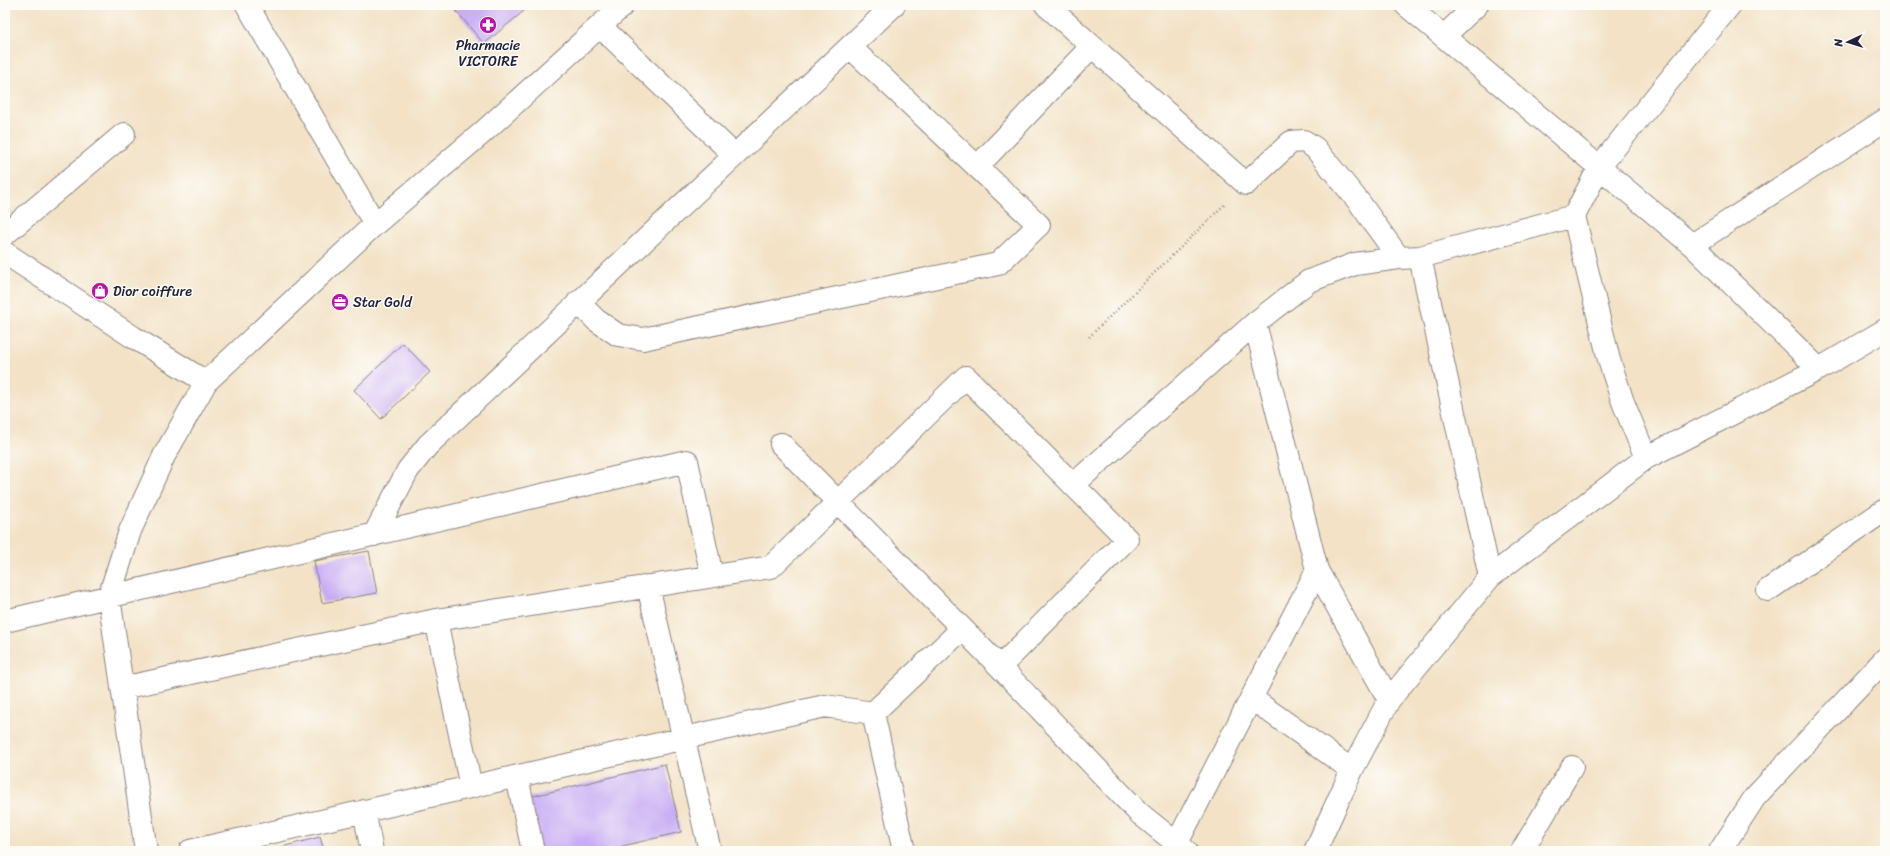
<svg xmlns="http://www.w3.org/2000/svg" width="1890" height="856" viewBox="0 0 1890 856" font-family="Sriracha,sans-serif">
<rect width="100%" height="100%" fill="#fdfcf7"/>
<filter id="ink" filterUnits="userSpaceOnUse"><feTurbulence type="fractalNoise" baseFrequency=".025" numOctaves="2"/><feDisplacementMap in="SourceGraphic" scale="8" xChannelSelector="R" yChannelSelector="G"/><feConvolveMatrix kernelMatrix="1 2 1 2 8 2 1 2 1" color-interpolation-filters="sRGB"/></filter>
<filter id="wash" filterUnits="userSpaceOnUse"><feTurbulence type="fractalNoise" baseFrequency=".012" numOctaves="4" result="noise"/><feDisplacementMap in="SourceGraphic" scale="16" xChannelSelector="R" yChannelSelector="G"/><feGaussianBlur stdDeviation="0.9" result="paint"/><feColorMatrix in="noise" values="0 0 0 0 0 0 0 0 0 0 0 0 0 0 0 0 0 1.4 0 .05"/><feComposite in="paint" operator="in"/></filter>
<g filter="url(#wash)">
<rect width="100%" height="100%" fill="#f3e2c6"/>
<g id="blocks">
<path fill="#c7abf4" d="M 451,5 L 531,5 L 484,44 Z
M 403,343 L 430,372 L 381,419 L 354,390 Z
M 369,551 L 377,593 L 322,603 L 314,561 Z
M 665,764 L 681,832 L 602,851 L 538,851 L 525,798 Z
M 320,837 L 324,851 L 270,851 L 270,850 Z"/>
</g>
</g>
<g filter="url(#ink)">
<use href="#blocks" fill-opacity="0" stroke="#8a8280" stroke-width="1"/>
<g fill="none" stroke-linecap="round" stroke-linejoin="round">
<defs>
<path id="minor" d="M 247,5 L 375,224
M 1046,5 L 1246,184 L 1291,142 L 1304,141 L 1315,148 L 1359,202 L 1399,258
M 1406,5 L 1692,245 L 1819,369
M 600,26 L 734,155
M 1444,36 L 1477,5
M 977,167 L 1092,46
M 5,234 L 124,134
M 1692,245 L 1885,120
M 5,253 L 133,337 L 206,382
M 1420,257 L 1490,577
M 578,302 L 596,320 L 618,335 L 643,339 L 998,264 L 1039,225 L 850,47
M 781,444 L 1000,667 L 1139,813 L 1186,851
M 1646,458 L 1623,402 L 1609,360 L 1574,216 L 1600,166 L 1730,5
M 1073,485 L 1255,323 L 1309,281 L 1355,264 L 1399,258 L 1420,257 L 1574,216
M 374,535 L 408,470 L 428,445 L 894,5
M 1317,570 L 1389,700
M 648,586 L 710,851
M 1768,590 L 1885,510
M 436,620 L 471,787
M 5,621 L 687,461 L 712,576
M 122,688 L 436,620 L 771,567 L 966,377 L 1127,539 L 1000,667
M 1251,698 L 1352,770
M 873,713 L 904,851
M 873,713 L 962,629
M 517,777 L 533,851
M 364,811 L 372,851
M 1177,843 L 1317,570 L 1255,323
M 146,851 L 109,597 L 130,531 L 164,456 L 206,382 L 375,224 L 481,134 L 623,5
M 190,851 L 825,706 L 873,713
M 1315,851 L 1352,770 L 1389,700 L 1490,577 L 1646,458 L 1819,369 L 1885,330
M 1522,851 L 1572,767
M 1720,851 L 1755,797 L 1885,659"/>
</defs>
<use href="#minor" stroke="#8a8280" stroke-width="24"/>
<path stroke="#8a8280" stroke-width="2.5" stroke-dasharray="1 3" stroke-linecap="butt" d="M 1089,337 L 1226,203"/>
<use href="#minor" stroke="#fff" stroke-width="22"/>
</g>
</g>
<defs>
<symbol id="pharmacy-disc" viewBox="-11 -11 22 22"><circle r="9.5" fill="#b5179e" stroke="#fdfcf7"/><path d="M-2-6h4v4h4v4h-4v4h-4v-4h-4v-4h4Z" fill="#fff"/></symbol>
<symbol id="shop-disc" viewBox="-11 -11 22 22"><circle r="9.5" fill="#b5179e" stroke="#fdfcf7"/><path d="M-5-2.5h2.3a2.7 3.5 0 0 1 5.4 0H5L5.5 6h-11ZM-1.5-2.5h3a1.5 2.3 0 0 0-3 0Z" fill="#fff"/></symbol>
<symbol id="office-disc" viewBox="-11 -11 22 22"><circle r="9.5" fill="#b5179e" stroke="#fdfcf7"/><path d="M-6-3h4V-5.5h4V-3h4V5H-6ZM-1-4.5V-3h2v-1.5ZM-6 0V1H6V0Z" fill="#fff"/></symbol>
</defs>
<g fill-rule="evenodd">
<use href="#pharmacy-disc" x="478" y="15" width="20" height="20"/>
<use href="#shop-disc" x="90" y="281" width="20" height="20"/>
<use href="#office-disc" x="330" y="292" width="20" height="20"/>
</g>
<g text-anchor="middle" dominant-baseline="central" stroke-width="3" stroke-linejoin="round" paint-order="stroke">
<g font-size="14" fill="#22223b" stroke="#fdfcf7" text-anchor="start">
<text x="488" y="45" text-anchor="middle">Pharmacie<tspan x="488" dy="16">VICTOIRE</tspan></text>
<text x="113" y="291">Dior coiffure</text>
<text x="353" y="302">Star Gold</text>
</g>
</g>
<rect width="1890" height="856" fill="none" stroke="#fdfcf7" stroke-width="20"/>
<g transform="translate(1848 42) rotate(266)" stroke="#fdfcf7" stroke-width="3" paint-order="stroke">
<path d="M0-3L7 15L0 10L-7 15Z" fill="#22223b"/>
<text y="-6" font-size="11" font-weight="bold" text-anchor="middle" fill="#22223b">N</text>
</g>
</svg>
